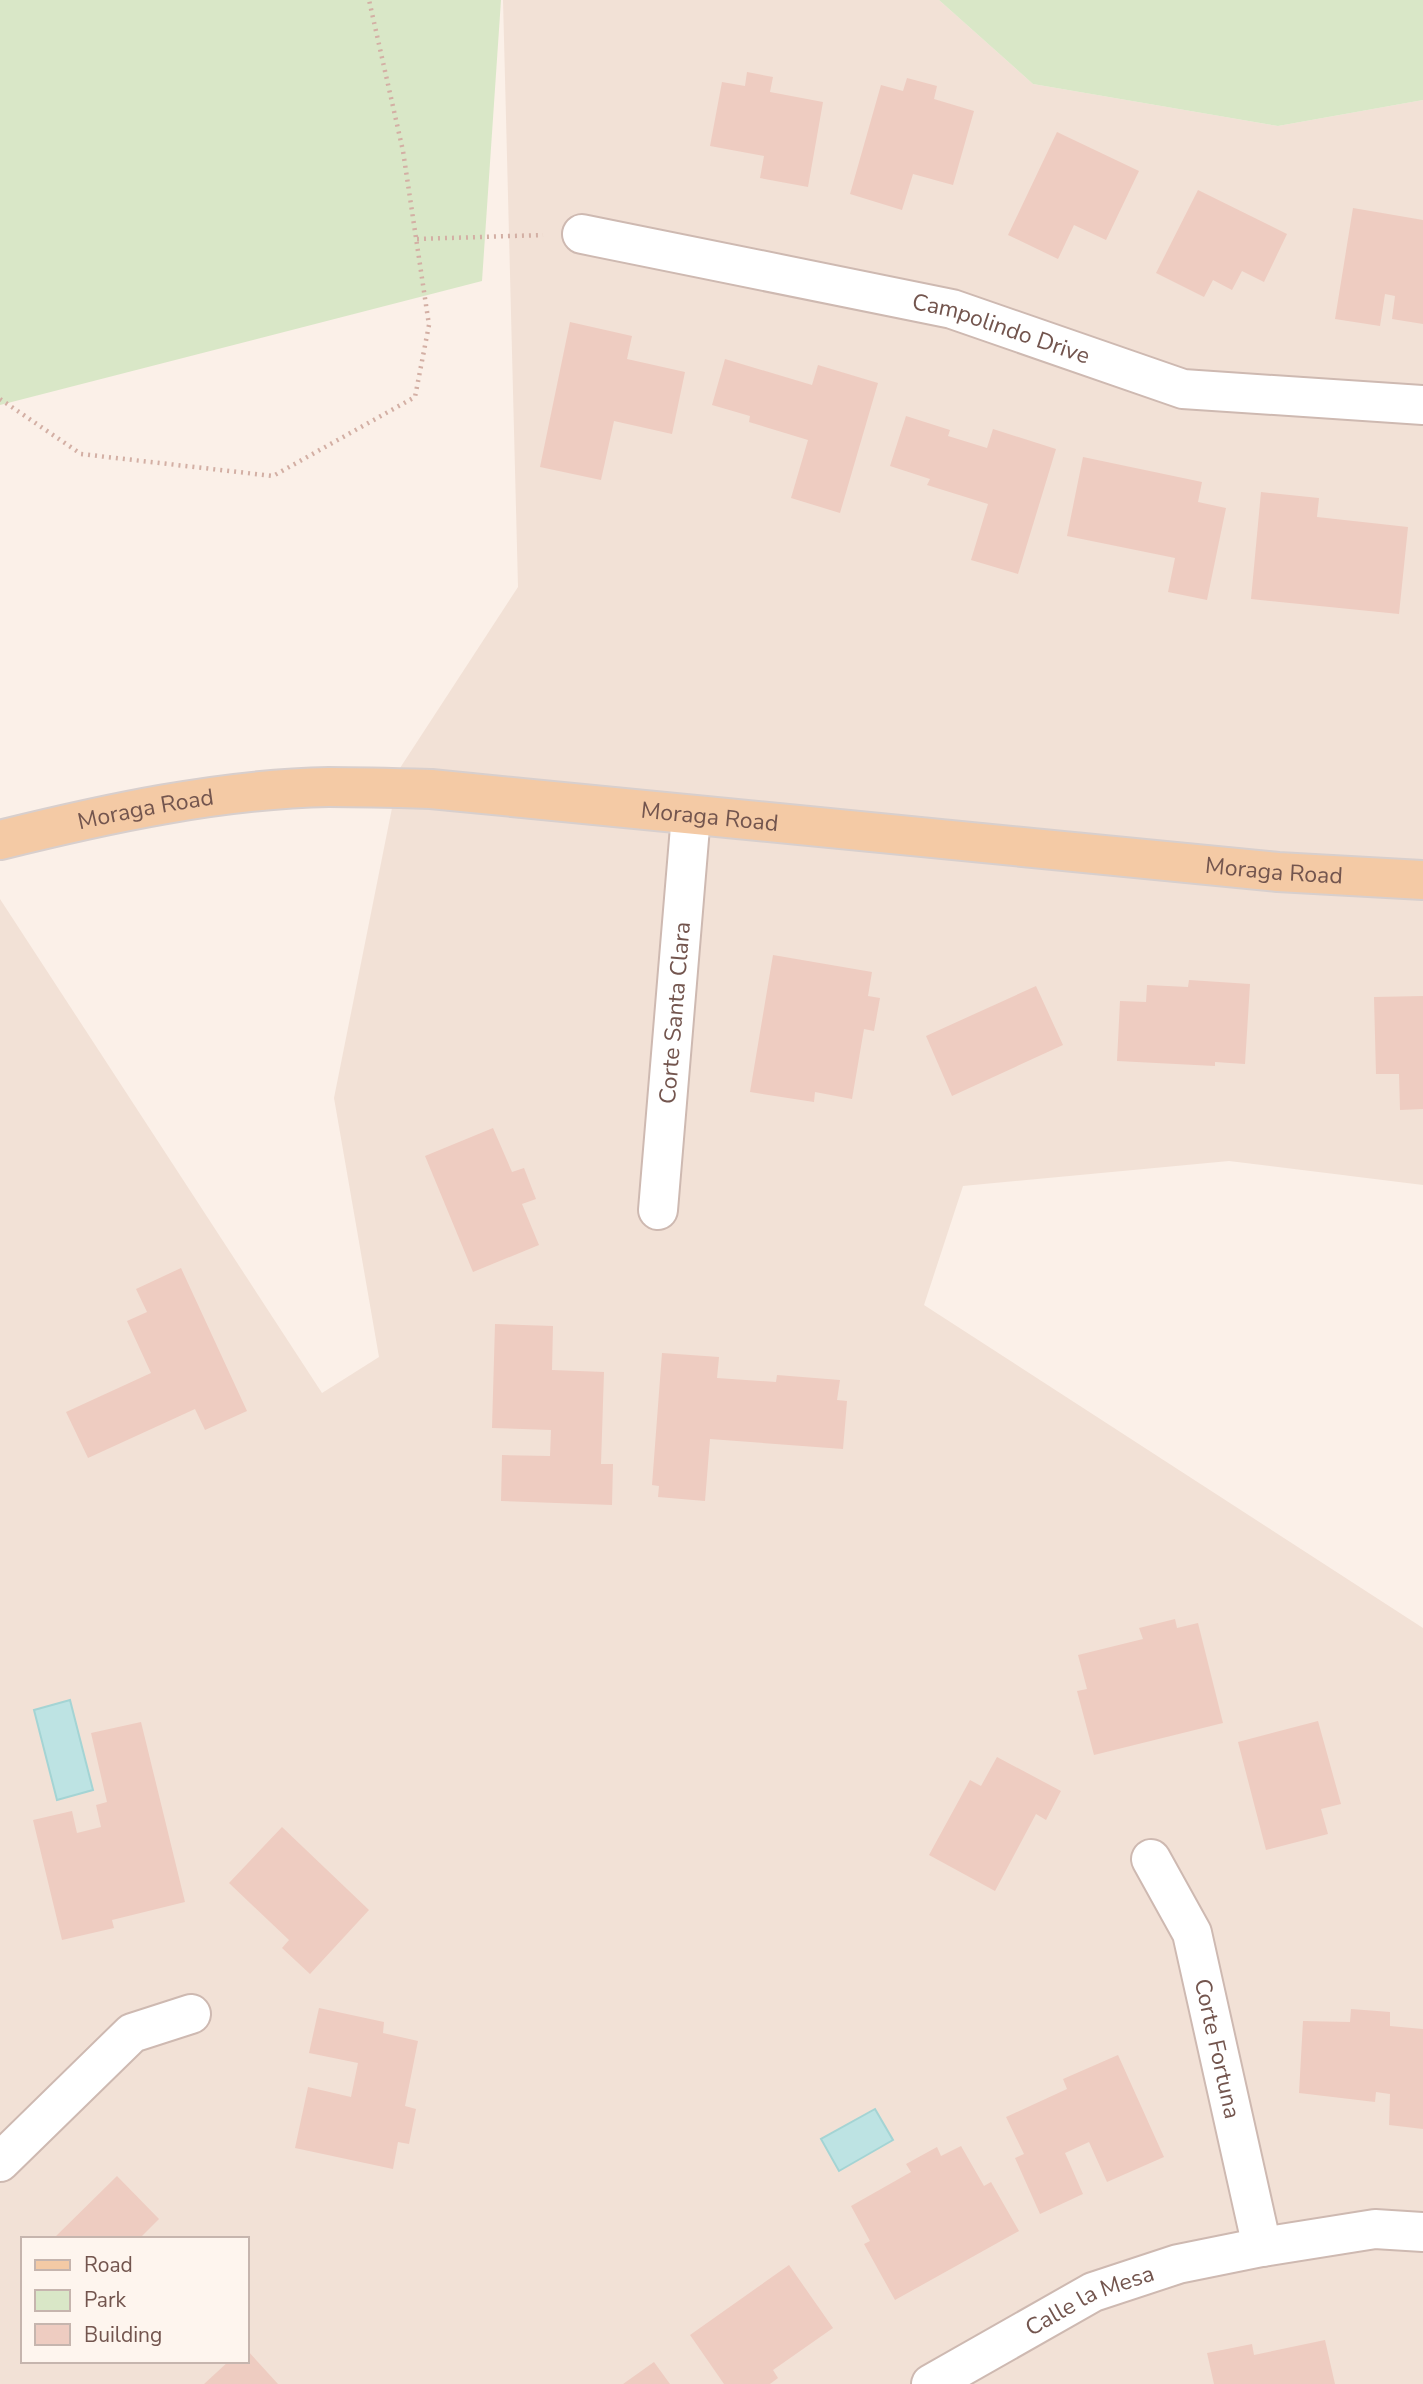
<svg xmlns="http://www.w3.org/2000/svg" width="1423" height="2384" viewBox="0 0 1423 2384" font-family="'Nunito Sans',sans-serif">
<rect width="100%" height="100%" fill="#fbf0e8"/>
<path fill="#f2e1d6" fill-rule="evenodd" d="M 503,0 L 939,0 L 1033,84 L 1278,126 L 1423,100 L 1423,1185 L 1229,1161 L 963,1186 L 924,1305 L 1423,1628 L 1423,2384 L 0,2384 L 0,899 L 322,1393 L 379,1357 L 334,1098 L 400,768 L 518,587 ZM 23,2239 L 247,2239 L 247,2361 L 23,2361 Z"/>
<path fill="#d9e7c7" d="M 0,0 L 501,0 L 482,281 L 0,405 Z
M 939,0 L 1423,0 L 1423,100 L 1278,126 L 1033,84 Z"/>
<path fill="#bde3e3" stroke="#a4d4d4" stroke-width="2" d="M 70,1700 L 93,1790 L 57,1800 L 34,1710 Z
M 875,2109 L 893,2140 L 839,2171 L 821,2139 Z"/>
<path fill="#eeccc1" d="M 747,72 L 773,77 L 770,92 L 823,102 L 808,187 L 760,178 L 764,156 L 710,146 L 722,82 L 745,86 Z
M 907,78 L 937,86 L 934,99 L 974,111 L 953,185 L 913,174 L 902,210 L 850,194 L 881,85 L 903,91 Z
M 1057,132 L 1139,171 L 1106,240 L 1074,225 L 1058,259 L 1008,235 Z
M 1198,190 L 1287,234 L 1264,282 L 1242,271 L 1232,290 L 1213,280 L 1204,297 L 1156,273 Z
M 1353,208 L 1423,220 L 1423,324 L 1392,319 L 1395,296 L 1385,294 L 1380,326 L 1335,319 Z
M 570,322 L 632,336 L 627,359 L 685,372 L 672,434 L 614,421 L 601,480 L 540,467 Z
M 725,359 L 812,385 L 818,365 L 878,383 L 840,513 L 791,498 L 808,440 L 749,422 L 750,416 L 712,405 Z
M 906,416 L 950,430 L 948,436 L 987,448 L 993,429 L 1056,449 L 1018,574 L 971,560 L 988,504 L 927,485 L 930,479 L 890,466 Z
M 1083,457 L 1202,482 L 1198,502 L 1226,508 L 1207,600 L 1168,592 L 1175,558 L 1067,536 Z
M 1261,492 L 1319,498 L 1317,517 L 1408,527 L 1399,614 L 1251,599 Z
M 773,955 L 872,972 L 868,996 L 880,998 L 874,1031 L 864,1029 L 852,1099 L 815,1092 L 814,1102 L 750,1092 Z
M 1189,980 L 1250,984 L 1245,1064 L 1215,1062 L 1215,1066 L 1117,1061 L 1120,1001 L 1146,1002 L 1147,985 L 1188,987 Z
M 1036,986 L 1063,1045 L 952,1096 L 926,1036 Z
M 1423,996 L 1423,1109 L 1400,1110 L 1399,1074 L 1376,1074 L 1374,997 Z
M 493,1128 L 512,1172 L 524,1168 L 536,1199 L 522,1204 L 539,1245 L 473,1272 L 425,1156 Z
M 181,1268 L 247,1411 L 205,1430 L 195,1409 L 88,1458 L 66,1412 L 151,1373 L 127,1321 L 147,1312 L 136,1289 Z
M 495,1324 L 553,1326 L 552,1370 L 604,1372 L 601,1464 L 613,1464 L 612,1505 L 501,1501 L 502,1455 L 550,1456 L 551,1430 L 492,1428 Z
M 662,1353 L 719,1357 L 717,1378 L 776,1382 L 777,1375 L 840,1380 L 837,1400 L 847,1401 L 843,1449 L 710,1439 L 705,1501 L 658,1497 L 659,1486 L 652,1485 Z
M 1175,1619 L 1177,1628 L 1198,1623 L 1223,1723 L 1094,1755 L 1077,1691 L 1087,1689 L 1078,1655 L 1143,1639 L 1139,1628 Z
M 1318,1721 L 1341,1804 L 1321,1809 L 1328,1834 L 1266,1850 L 1238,1742 Z
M 141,1722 L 185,1902 L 112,1920 L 114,1928 L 62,1940 L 33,1820 L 72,1811 L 77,1833 L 101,1827 L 96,1805 L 107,1802 L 91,1733 Z
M 997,1757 L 1061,1791 L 1046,1820 L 1036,1814 L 995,1891 L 929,1855 L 970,1780 L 981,1786 Z
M 282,1827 L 369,1910 L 310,1974 L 282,1948 L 289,1940 L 229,1883 Z
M 319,2008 L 384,2022 L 383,2033 L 418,2041 L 405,2106 L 416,2109 L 409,2144 L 398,2142 L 393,2169 L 295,2148 L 308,2087 L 351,2097 L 358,2063 L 309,2053 Z
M 1351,2009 L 1390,2012 L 1390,2026 L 1423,2029 L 1423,2129 L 1389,2125 L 1390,2094 L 1376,2092 L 1375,2102 L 1299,2093 L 1303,2021 L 1350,2022 Z
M 1118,2055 L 1164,2157 L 1107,2182 L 1089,2142 L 1065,2153 L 1083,2194 L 1040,2214 L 1015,2158 L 1024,2154 L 1006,2117 L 1067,2089 L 1063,2079 Z
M 961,2146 L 984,2186 L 991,2182 L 1019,2231 L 895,2300 L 864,2244 L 870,2241 L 851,2206 L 911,2172 L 906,2164 L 937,2147 L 941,2156 Z
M 117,2176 L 159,2219 L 142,2236 L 145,2239 L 53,2239 Z
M 789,2265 L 833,2328 L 773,2370 L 778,2378 L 770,2384 L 724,2384 L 690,2335 Z
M 1325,2340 L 1335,2384 L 1214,2384 L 1207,2353 L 1252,2344 L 1254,2355 Z
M 247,2350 L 278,2384 L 204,2384 L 229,2361 L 247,2361 Z
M 654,2362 L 670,2384 L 623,2384 Z"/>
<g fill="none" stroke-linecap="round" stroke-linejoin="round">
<defs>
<g id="minor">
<path id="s1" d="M 582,234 L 952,309 L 1183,389 L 1423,405"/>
<path id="s2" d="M 658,1210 L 691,815"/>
<path id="s3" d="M 1151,1859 L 1192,1933 L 1262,2247"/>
<path d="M 0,2162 L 132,2033 L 191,2014"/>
<path id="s4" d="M 931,2384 L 1093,2292 L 1178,2264 L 1262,2247 L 1375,2229 L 1423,2232"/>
</g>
<g id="major">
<path id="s5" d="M 0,840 C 105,814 220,789 329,787 C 363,787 397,788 431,789 L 1278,872 L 1423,880"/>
</g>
</defs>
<use href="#minor" stroke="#ceb9b1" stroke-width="42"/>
<use href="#major" stroke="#d8cfcd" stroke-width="42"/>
<path stroke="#d3afa4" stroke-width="4.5" stroke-dasharray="2 5" stroke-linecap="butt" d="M 417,239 L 543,235
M 0,399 L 81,454 L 273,476 L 415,397 L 429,325 L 403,151 L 369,0"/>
<use href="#minor" stroke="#fff" stroke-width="38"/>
<use href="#major" stroke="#f4caa5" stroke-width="38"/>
</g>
<g text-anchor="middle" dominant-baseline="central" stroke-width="7" stroke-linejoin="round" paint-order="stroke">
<g font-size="23" fill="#73554e" stroke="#fef5ee">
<text stroke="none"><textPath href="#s1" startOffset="430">Campolindo Drive</textPath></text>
<text stroke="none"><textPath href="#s5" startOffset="149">Moraga Road</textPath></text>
<text stroke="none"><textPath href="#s5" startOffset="716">Moraga Road</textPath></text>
<text stroke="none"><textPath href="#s5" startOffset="1283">Moraga Road</textPath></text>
<text stroke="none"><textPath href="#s2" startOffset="198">Corte Santa Clara</textPath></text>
<text stroke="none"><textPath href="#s3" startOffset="203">Corte Fortuna</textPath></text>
<text stroke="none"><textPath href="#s4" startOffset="180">Calle la Mesa</textPath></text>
</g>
</g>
<rect x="21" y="2237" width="228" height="126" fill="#fef5ee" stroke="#c6b5ae" stroke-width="2"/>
<rect x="35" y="2260" width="35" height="10" fill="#f4caa5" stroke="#c6b5ae" stroke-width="2"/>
<text x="84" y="2272" font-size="21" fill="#73554e">Road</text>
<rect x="35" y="2290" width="35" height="21" fill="#d9e7c7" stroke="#c6b5ae" stroke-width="2"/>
<text x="84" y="2307" font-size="21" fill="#73554e">Park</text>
<rect x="35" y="2324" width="35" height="21" fill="#eeccc1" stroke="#c6b5ae" stroke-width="2"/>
<text x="84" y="2342" font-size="21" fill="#73554e">Building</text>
</svg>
